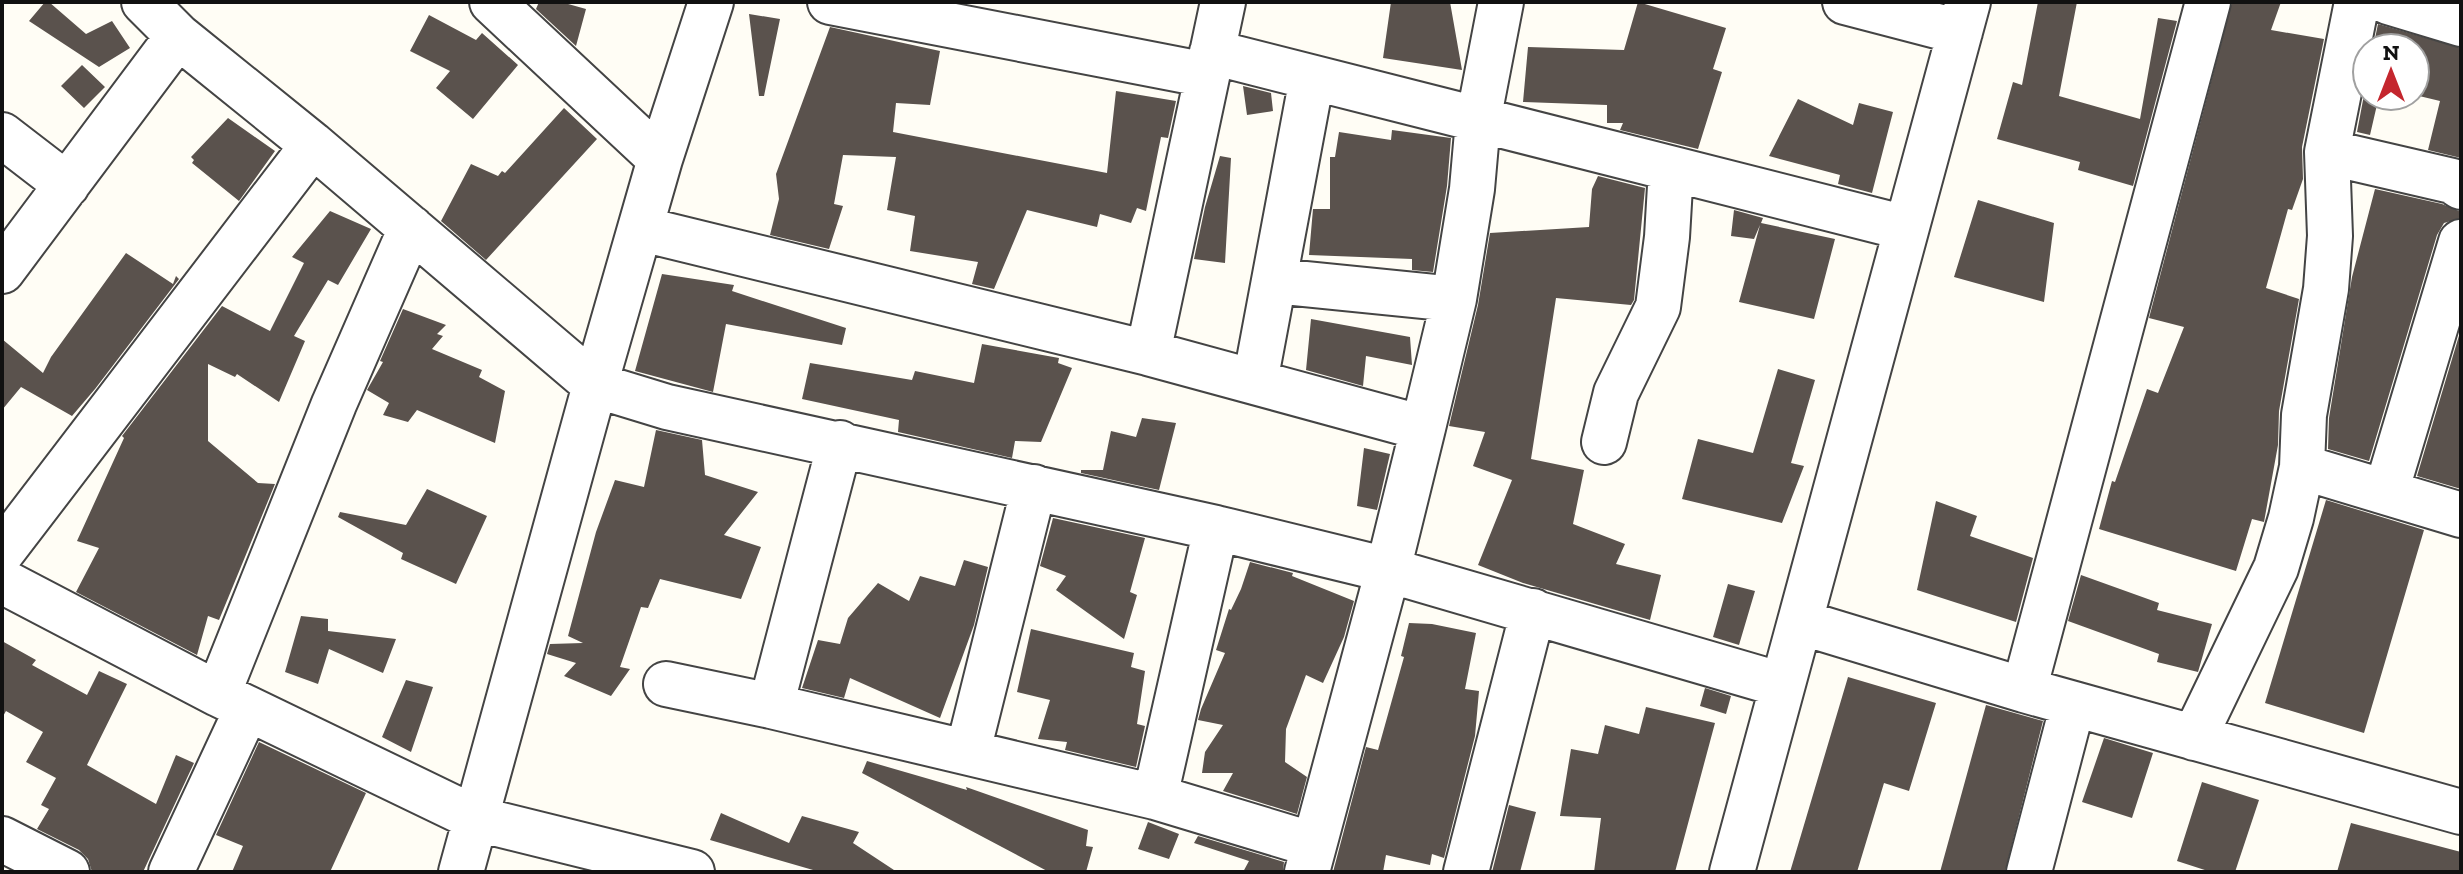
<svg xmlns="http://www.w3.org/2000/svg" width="2463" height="874" viewBox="0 0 2463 874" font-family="'Zilla Slab',serif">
<rect width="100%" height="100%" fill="#fffdf5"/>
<path fill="#5a524d" d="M 45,2 L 49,2 L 86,34 L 112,21 L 130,48 L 99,67 L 29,21 Z
M 539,2 L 561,2 L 586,9 L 576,46 L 536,9 Z
M 1391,2 L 1450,2 L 1462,70 L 1383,58 Z
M 1638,2 L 1726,28 L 1713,69 L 1722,72 L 1698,149 L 1620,130 L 1623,123 L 1607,123 L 1607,105 L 1523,102 L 1528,47 L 1624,50 Z
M 2038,2 L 2077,2 L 2059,96 L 2140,119 L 2158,18 L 2177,21 L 2133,186 L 2078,170 L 2080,162 L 1997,139 L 2013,82 L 2022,85 Z
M 2232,2 L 2281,2 L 2271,30 L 2324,39 L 2302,147 L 2303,179 L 2292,210 L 2288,209 L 2266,288 L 2299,299 L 2279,411 L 2278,445 L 2264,522 L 2252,519 L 2236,571 L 2099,529 L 2112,481 L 2115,482 L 2147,389 L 2158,393 L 2184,327 L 2149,318 Z
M 749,14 L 780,19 L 764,96 L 759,96 Z
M 429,15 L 476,40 L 482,33 L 518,65 L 473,119 L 436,88 L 450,71 L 410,51 Z
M 2378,24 L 2461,48 L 2461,158 L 2428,150 L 2440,101 L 2415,95 L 2415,48 L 2373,48 Z
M 830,27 L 940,51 L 930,105 L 896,103 L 893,132 L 1107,173 L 1116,91 L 1176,101 L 1168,138 L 1161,137 L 1146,211 L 1137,208 L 1131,223 L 1100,214 L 1097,227 L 1027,210 L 994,289 L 972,284 L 978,262 L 910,251 L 915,216 L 887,210 L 896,157 L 843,155 L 834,204 L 843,206 L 829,249 L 770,235 L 779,199 L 776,174 Z
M 82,65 L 105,87 L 84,108 L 61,86 Z
M 2367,79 L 2367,96 L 2379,96 L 2370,135 L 2357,132 Z
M 1243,86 L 1271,93 L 1273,111 L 1247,115 Z
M 1798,99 L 1853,125 L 1859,103 L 1893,112 L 1872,193 L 1838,184 L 1840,175 L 1769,156 Z
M 564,108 L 597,139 L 486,260 L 441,221 L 471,164 L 498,176 L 502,171 L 505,173 Z
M 228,118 L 275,151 L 239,201 L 192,163 L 194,160 L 191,157 Z
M 1392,130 L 1451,138 L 1447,186 L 1433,272 L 1412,270 L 1412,259 L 1309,255 L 1313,209 L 1330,209 L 1330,157 L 1335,157 L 1339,132 L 1391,140 Z
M 1220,156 L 1231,158 L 1225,263 L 1194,259 L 1205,207 Z
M 1598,176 L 1645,188 L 1634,300 L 1631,305 L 1556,298 L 1531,459 L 1584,470 L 1573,524 L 1625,544 L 1616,564 L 1661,575 L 1650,620 L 1523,583 L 1478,565 L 1512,480 L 1473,466 L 1485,432 L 1449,426 L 1478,305 L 1490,233 L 1589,227 L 1592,189 Z
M 2375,189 L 2442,204 L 2461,212 L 2461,218 L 2444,223 L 2437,235 L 2369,461 L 2328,449 L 2329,418 L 2352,277 Z
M 1978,200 L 2054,223 L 2044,302 L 1954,277 Z
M 1734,210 L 1763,218 L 1761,223 L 1835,239 L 1814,319 L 1739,302 L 1760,225 L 1754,239 L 1731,236 Z
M 330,211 L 371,229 L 338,285 L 328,280 L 294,336 L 305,341 L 279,402 L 237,374 L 235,377 L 208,364 L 208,441 L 258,483 L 275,484 L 219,620 L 208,616 L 197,655 L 76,592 L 99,548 L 77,541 L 124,438 L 122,436 L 222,306 L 270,331 L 304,263 L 292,257 Z
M 126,253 L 173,284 L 176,276 L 179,279 L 95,389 L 72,416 L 21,387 L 2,410 L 2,339 L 43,373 L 51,357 Z
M 662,274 L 734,285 L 732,291 L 846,328 L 842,345 L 726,324 L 713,392 L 635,371 Z
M 403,309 L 446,325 L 437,334 L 443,336 L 432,349 L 482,370 L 479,377 L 505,391 L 495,443 L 417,410 L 408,422 L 383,415 L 389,403 L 367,390 L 383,362 L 380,361 Z
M 1311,319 L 1410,337 L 1412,365 L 1366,356 L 1363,386 L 1306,370 Z
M 2461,329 L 2461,489 L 2417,476 Z
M 982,344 L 1059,358 L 1058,363 L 1072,368 L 1041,442 L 1015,441 L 1012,458 L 898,432 L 899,420 L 802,399 L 810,363 L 912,380 L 915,371 L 974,383 Z
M 1778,369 L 1815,380 L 1791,463 L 1804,466 L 1782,523 L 1682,499 L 1698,439 L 1753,453 Z
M 1142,418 L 1176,423 L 1159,490 L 1081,473 L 1081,470 L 1103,470 L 1111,431 L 1136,437 Z
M 656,430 L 702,440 L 705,475 L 758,492 L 724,535 L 761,547 L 741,599 L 660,579 L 648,608 L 641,607 L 620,667 L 630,669 L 611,696 L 564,676 L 576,663 L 547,654 L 550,644 L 583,643 L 568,636 L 596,532 L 615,480 L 644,487 Z
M 1364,448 L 1390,454 L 1377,510 L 1357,506 Z
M 427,489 L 487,516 L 456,584 L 401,559 L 403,553 L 338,517 L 340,512 L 406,525 Z
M 2326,500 L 2424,530 L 2364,733 L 2265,703 Z
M 1936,501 L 1977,516 L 1970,536 L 2033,558 L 2016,622 L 1917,590 Z
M 1053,518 L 1145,538 L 1130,592 L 1137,595 L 1124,639 L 1056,590 L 1066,576 L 1040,566 Z
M 964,560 L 988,567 L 974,625 L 940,718 L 850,678 L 844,698 L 802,688 L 818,640 L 840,644 L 848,618 L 878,583 L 909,601 L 920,576 L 955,586 Z
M 1250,562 L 1293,573 L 1292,576 L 1354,601 L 1344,637 L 1323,683 L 1306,675 L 1286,729 L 1285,762 L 1307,777 L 1297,814 L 1223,791 L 1233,773 L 1202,773 L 1205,752 L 1223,725 L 1198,720 L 1201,709 L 1225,653 L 1216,650 L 1229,609 L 1231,610 L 1241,589 Z
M 2081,575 L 2159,603 L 2157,610 L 2212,624 L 2198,672 L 2157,662 L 2159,654 L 2068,621 Z
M 1728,584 L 1755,591 L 1739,645 L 1713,637 Z
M 301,616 L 328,619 L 328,631 L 396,639 L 383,673 L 329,649 L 318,684 L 285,672 Z
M 1409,623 L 1432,624 L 1476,633 L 1465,689 L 1479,691 L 1475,736 L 1444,858 L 1432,854 L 1430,865 L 1386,855 L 1383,872 L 1333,872 L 1366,747 L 1378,750 L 1404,657 L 1401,656 Z
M 1031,629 L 1134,653 L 1131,667 L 1145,671 L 1137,724 L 1145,726 L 1136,767 L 1065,750 L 1067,742 L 1038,739 L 1050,700 L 1017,692 Z
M 2,641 L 36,660 L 32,665 L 87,695 L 99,671 L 127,684 L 87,765 L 156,804 L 176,755 L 194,763 L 143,872 L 92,872 L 88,859 L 79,850 L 37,829 L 49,809 L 41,805 L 56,778 L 26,762 L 43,732 L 6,711 L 2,718 Z
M 1848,677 L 1936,703 L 1909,791 L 1884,783 L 1857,872 L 1790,872 Z
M 406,680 L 433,687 L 411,752 L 382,737 Z
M 1705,688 L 1731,696 L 1726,714 L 1700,706 Z
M 1986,705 L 2043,721 L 2005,872 L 1940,872 Z
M 1646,707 L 1715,723 L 1675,872 L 1594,872 L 1601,818 L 1560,816 L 1571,749 L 1598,754 L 1605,725 L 1639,734 Z
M 2104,738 L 2153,753 L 2132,818 L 2082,802 Z
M 259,742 L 366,793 L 330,872 L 232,872 L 243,846 L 216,835 Z
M 867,761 L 967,790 L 966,787 L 1088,830 L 1086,846 L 1093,847 L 1086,872 L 1049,872 L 862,773 Z
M 2202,782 L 2259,800 L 2235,872 L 2211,872 L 2177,861 Z
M 1509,805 L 1536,812 L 1520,872 L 1492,872 Z
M 721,813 L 789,843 L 802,816 L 859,832 L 853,843 L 897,872 L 820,872 L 710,840 Z
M 1148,822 L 1179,834 L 1169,859 L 1138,849 Z
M 2351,823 L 2461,852 L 2461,872 L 2337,872 Z
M 1198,836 L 1284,862 L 1283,872 L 1243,872 L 1249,861 L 1194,843 Z"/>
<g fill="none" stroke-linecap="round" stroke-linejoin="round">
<defs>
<path id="minor" d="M 144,2 L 178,36 L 313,145
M 492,2 L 660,159
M 830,2 L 1207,75
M 1845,2 L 1960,32
M 2388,2 L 2461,24
M 1212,52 L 1906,228
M 2,135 L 67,185
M 2327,152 L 2452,181 L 2461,187
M 642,229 L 1148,353 L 1423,428 L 1388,570 L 1307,872
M 2,271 L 178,36
M 1275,281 L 1454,299
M 1148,353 L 1223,2
M 1255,382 L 1312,78
M 1423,428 L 1454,299 L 1472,189 L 1478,121 L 1501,2
M 1604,442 L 1616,393 L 1658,307 L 1667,237 L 1671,169
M 2302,467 L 2461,515
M 2386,492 L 2461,242
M 2,552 L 313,145 L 595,385 L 667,407 L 1216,528
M 2,581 L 218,694 L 477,819 L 692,872
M 1800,622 L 2024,690 L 2461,812
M 666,684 L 771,706 L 1155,797 L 1314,845
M 2024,690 L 2208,2
M 218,694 L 334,404 L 411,228
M 771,706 L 840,443
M 2194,738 L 2276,568 L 2291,518 L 2302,467 L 2304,415 L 2326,289 L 2330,236 L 2327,152 L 2357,2
M 968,751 L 1034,487
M 1155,797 L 1216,528 L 1388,570 L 1782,685
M 2,839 L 67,872
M 171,872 L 247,709
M 461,872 L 595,385 L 660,159 L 711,2
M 1466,872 L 1533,611
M 1732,872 L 1968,2
M 2029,872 L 2073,704"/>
</defs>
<use href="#minor" stroke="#444" stroke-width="48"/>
<use href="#minor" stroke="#fff" stroke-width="44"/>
</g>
<rect width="2463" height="874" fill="none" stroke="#111111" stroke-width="8"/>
<g transform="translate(2391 72)"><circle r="38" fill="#ffffff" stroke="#a0a0a0" stroke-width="2"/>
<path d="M0-6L14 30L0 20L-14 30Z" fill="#c4262e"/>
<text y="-12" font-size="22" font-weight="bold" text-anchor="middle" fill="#111111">N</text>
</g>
</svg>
